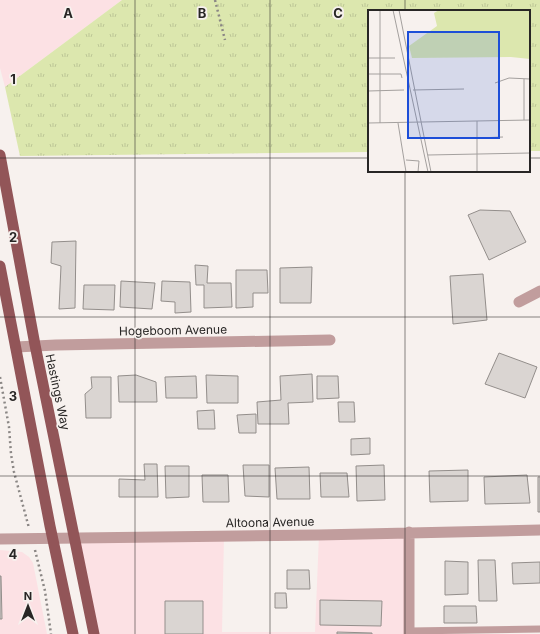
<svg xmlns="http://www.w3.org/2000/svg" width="540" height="634" viewBox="0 0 540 634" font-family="Inter,sans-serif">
<defs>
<pattern id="grass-tufts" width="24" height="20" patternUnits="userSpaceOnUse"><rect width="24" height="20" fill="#dce7ae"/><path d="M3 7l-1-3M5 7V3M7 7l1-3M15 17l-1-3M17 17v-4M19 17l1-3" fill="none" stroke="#bdc696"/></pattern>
</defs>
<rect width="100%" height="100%" fill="#f7f1ee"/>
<path fill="#fce1e4" d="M 0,0 L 122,0 L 5,87 L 0,68 Z
M 409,532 L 409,634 L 94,634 L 75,538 L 224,536 L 222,632 L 315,632 L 319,535 Z
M 0,550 L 22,552 L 29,557 L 33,563 L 47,634 L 0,634 Z"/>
<path fill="url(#grass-tufts)" d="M 122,0 L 540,0 L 540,151 L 529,151 L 529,11 L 369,11 L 369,152 L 20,156 L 5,87 Z"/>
<path fill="#dad5d2" stroke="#938e8b" d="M 480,210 L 510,211 L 526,242 L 489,260 L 468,215 Z
M 76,241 L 75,308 L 59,309 L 61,266 L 51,263 L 52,242 Z
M 195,265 L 208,266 L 207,283 L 231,283 L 232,307 L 204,308 L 204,285 L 196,285 Z
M 312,267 L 311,303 L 280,303 L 280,268 Z
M 236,270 L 267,270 L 268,293 L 253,293 L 253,307 L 236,308 Z
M 483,274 L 487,320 L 453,324 L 450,276 Z
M 121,281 L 155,283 L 152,309 L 120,307 Z
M 162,281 L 190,282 L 191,312 L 175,313 L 175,302 L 161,301 Z
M 84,285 L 115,285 L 114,310 L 83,309 Z
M 499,353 L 537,367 L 525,398 L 485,384 Z
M 312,374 L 313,402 L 288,403 L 289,424 L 258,424 L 257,402 L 281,400 L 280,376 Z
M 136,375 L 156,382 L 157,402 L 119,402 L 118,376 Z
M 206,375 L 238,376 L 238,403 L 207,403 Z
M 196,376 L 197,398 L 166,398 L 165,377 Z
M 317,376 L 338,376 L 339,398 L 317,399 Z
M 91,377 L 111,377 L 111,418 L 86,418 L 85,394 L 92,388 Z
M 338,402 L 354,402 L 355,422 L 339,422 Z
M 214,410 L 215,429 L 198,429 L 197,411 Z
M 256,414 L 256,433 L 239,433 L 237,415 Z
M 370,438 L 370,454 L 351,455 L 351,439 Z
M 144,464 L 157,464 L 158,497 L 119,497 L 119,479 L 145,480 Z
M 243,465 L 269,465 L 269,497 L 245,496 Z
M 384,465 L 385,500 L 357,501 L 356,466 Z
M 165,466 L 189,466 L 189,497 L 166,498 Z
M 309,467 L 310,499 L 277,499 L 275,468 Z
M 468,470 L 468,501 L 430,502 L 429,471 Z
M 320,473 L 347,473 L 349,497 L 321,497 Z
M 202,475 L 228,475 L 229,502 L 203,502 Z
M 527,475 L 530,503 L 485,504 L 484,477 Z
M 538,477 L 540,477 L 540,512 L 538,512 Z
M 478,560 L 495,560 L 497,601 L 479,601 Z
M 445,561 L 468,562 L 468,594 L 445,595 Z
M 540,562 L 540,583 L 513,584 L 512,563 Z
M 287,570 L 309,570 L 310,589 L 287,589 Z
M 0,576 L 1,576 L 2,619 L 0,619 Z
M 275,593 L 286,593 L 287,608 L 275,608 Z
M 320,600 L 382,601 L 381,626 L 320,625 Z
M 165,601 L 203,601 L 203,634 L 165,634 Z
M 444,606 L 476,606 L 477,623 L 444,623 Z
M 337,632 L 372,633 L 372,634 L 337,634 Z"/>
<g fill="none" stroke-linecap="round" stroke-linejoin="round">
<path stroke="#8b8785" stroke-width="2.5" stroke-dasharray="2 3" stroke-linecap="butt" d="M 215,0 L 225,40
M 0,377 L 9,427 L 11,454 L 14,472 L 29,528
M 35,550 L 45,591 L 51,634"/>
<path stroke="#c19d9d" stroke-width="7" d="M 409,631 L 540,629"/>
<path stroke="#c19d9d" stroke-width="11" d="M 519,302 L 540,291
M 16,347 L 56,345 L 330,340
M 0,539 L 319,535 L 540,530
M 409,634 L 409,532"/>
<path stroke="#925558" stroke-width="11" d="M 0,155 L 35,345 L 94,634
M 0,266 L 50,526 L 73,634"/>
</g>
<path fill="none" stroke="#282625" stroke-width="1" stroke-opacity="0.55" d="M 135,0 L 135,634M 270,0 L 270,634M 405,0 L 405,11M 0,158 L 369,158M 529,158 L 540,158M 405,171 L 405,634M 0,317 L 540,317M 0,476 L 540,476"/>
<g text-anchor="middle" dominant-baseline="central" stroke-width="3.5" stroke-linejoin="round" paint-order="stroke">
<g font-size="12" fill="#282625" stroke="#f7f1ee">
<text transform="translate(173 330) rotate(-1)">Hogeboom Avenue</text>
<text transform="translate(58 392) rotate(78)">Hastings Way</text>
<text transform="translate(270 522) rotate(-1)">Altoona Avenue</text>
</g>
</g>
<g transform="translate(368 10)">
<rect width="162" height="162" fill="#f7f1ee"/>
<path d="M 71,0 L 162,0 L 162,49 L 143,47 L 44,48 L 41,36 L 69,16 L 66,3 Z" fill="#dce7ae"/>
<path fill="none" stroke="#a4a09e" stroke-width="1" d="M 25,0 L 60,162M 31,0 L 63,162M 0,48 L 27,48M 0,64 L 33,64 L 34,68M 156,69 L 156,110M 127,73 L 141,68 L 162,69M 45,80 L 96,79M 0,81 L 36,80M 109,111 L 109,162M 0,113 L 162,110M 12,113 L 12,0M 30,113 L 38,162M 109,128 L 135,127M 60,145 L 162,143M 38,150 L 51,151 L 50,162"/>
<path fill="#1d4ed8" fill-opacity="0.15" stroke="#1d4ed8" stroke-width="2" d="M 40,22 L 131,22 L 131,128 L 40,128 Z"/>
<rect width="162" height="162" fill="none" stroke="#282625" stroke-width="2"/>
</g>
<g font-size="13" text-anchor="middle" font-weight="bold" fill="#282625" stroke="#f7f1ee" stroke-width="3.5" stroke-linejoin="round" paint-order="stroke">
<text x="68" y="18">A</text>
<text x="202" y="18">B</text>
<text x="338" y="18">C</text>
<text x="13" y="84">1</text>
<text x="13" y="242">2</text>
<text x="13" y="401">3</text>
<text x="13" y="559">4</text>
</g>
<g transform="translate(28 606)" stroke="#f7f1ee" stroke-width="3" paint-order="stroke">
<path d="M0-3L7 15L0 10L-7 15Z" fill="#282625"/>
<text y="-6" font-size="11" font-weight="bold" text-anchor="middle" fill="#282625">N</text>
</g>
</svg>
